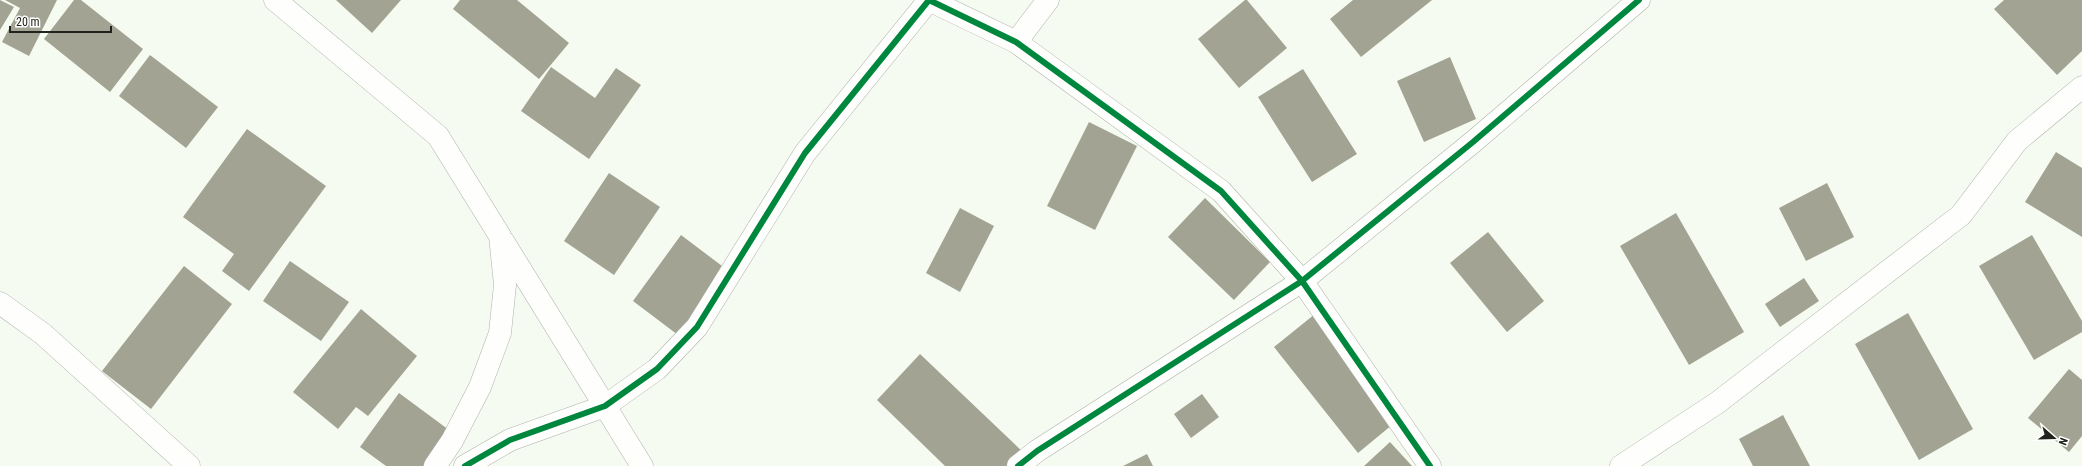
<svg xmlns="http://www.w3.org/2000/svg" width="2082" height="466" viewBox="0 0 2082 466" font-family="'Roboto Condensed',sans-serif">
<rect width="100%" height="100%" fill="#f5fbf0"/>
<path fill="#a2a393" d="M 0,0 L 14,7 L 0,30 Z
M 5,0 L 57,0 L 29,56 L 2,42 L 20,8 Z
M 74,0 L 81,0 L 143,49 L 110,92 L 44,39 Z
M 336,0 L 401,0 L 372,33 Z
M 460,0 L 517,0 L 569,43 L 539,79 L 453,9 Z
M 1245,0 L 1247,0 L 1287,48 L 1239,88 L 1198,39 Z
M 1353,0 L 1432,0 L 1361,57 L 1330,19 Z
M 2004,0 L 2082,0 L 2082,51 L 2057,75 L 1994,9 Z
M 150,55 L 218,107 L 186,148 L 119,96 Z
M 1450,57 L 1476,119 L 1424,142 L 1397,81 Z
M 551,67 L 595,98 L 616,68 L 641,85 L 589,159 L 521,111 Z
M 1303,69 L 1357,154 L 1312,182 L 1258,97 Z
M 1089,122 L 1137,146 L 1095,230 L 1047,206 Z
M 247,129 L 326,186 L 249,291 L 222,271 L 234,254 L 183,217 Z
M 2056,152 L 2082,168 L 2082,237 L 2025,202 Z
M 609,173 L 660,207 L 614,275 L 564,241 Z
M 1827,183 L 1854,237 L 1806,261 L 1779,208 Z
M 1205,198 L 1270,262 L 1234,300 L 1168,237 Z
M 960,208 L 994,226 L 960,292 L 926,273 Z
M 1676,213 L 1744,332 L 1689,365 L 1620,246 Z
M 1488,232 L 1544,301 L 1507,332 L 1450,263 Z
M 681,235 L 730,272 L 682,338 L 633,301 Z
M 2032,235 L 2082,321 L 2082,332 L 2034,360 L 1979,266 Z
M 290,261 L 349,302 L 321,341 L 263,301 Z
M 184,266 L 232,304 L 151,409 L 102,371 Z
M 1804,278 L 1819,301 L 1780,327 L 1765,304 Z
M 361,309 L 417,356 L 368,416 L 356,407 L 338,429 L 293,392 Z
M 1908,313 L 1973,429 L 1919,460 L 1855,344 Z
M 1315,314 L 1398,420 L 1358,453 L 1274,347 Z
M 920,354 L 1025,454 L 1013,466 L 945,466 L 877,400 Z
M 2069,369 L 2082,380 L 2082,436 L 2069,452 L 2028,418 Z
M 399,393 L 449,430 L 423,466 L 386,466 L 360,447 Z
M 1202,394 L 1219,417 L 1191,438 L 1174,414 Z
M 1783,415 L 1810,466 L 1753,466 L 1739,439 Z
M 1390,442 L 1412,466 L 1364,466 Z
M 1147,454 L 1153,466 L 1123,466 Z"/>
<g fill="none" stroke-linecap="round" stroke-linejoin="round">
<defs>
<path id="street" d="M 275,0 L 438,136 L 500,236 L 505,285 L 500,333 L 480,387 L 452,441 L 435,466
M 929,0 L 1016,42 L 1221,191 L 1302,281 L 1430,466
M 1016,42 L 1048,0
M 503,241 L 642,466
M 0,303 L 43,334 L 189,466
M 465,466 L 510,440 L 605,406 L 657,369 L 697,327 L 805,153 L 929,0
M 1018,466 L 1037,451 L 1302,281 L 1473,142 L 1639,0
M 1621,466 L 1717,403 L 1961,215 L 2017,141 L 2082,87"/>
</defs>
<use href="#street" stroke="#aeb2ab" stroke-width="23"/>
<use href="#street" stroke="#fefefd" stroke-width="22"/>
<defs>
<path id="cycleway" d="M 929,0 L 1016,42 L 1221,191 L 1302,281 L 1430,466
M 465,466 L 510,440 L 605,406 L 657,369 L 697,327 L 805,153 L 929,0
M 1018,466 L 1037,451 L 1302,281 L 1473,142 L 1639,0"/>
</defs>
<use href="#cycleway" stroke="#fff" stroke-width="8"/>
<use href="#cycleway" stroke="#00873e" stroke-width="6"/>
</g>
<g transform="translate(2054 438) rotate(110)" stroke="#ffffff" stroke-width="3" paint-order="stroke">
<path d="M0-3L7 15L0 10L-7 15Z" fill="#20231c"/>
<text y="-6" font-size="11" font-weight="bold" text-anchor="middle" fill="#20231c">N</text>
</g>
<path d="M10 26v6h101v-6" fill="none" stroke="#20231c" stroke-width="2"/>
<text x="16" y="26" font-size="12" fill="#20231c" stroke="#ffffff" stroke-width="3" paint-order="stroke">20 m</text>
</svg>
